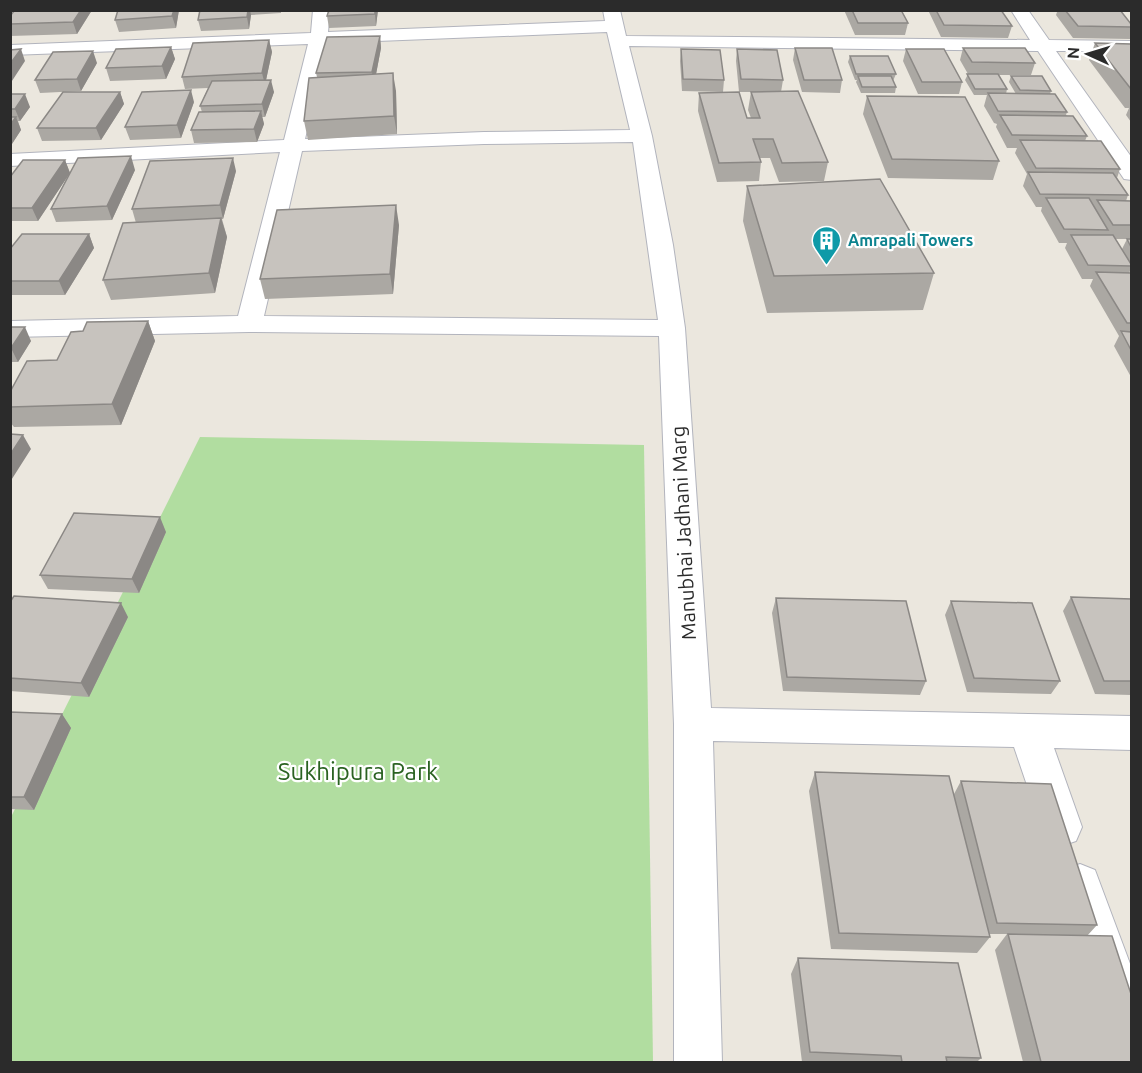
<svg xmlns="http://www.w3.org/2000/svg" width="1142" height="1073" viewBox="0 0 1142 1073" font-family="Ubuntu,sans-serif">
<rect width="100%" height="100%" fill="#ebe7de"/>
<path fill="#b1dda0" d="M 200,437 L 644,445 L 653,1062 L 11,1062 L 10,819 Z"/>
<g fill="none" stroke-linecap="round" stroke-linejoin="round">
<defs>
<path id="minor" d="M 10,10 L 21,10 L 16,18 L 10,19 Z
M 313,10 L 330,10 L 328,32 L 605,21 L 603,10 L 620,10 L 626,36 L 1030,40 L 1011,10 L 1028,10 L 1049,40 L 1132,41 L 1132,51 L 1056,51 L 1132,158 L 1132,180 L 1124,179 L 1038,51 L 629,46 L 652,136 L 673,245 L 685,328 L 711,708 L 1132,716 L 1132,750 L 1054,748 L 1082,827 L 1076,841 L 1061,846 L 1046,841 L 1014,747 L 713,741 L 722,1062 L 674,1062 L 674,724 L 659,336 L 249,332 L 10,337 L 10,321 L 238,316 L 280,152 L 10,166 L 10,154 L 284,140 L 308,44 L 10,55 L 10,45 L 311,33 ZM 607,32 L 630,130 L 484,132 L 305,139 L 327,43 ZM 633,142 L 658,320 L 264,316 L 302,151 L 484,144 Z
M 1080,864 L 1095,870 L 1132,969 L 1132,1062 L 1115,1056 L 1108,1039 L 1058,885 L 1065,870 Z"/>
</defs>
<use href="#minor" stroke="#b2b4bd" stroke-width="2"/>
<use href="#minor" fill="#fff" fill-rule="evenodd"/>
</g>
<path fill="#aba8a3" d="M 15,10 L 92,10 L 77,34 L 10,36 L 10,16 Z
M 179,10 L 176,28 L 119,32 L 115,20 Z
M 200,10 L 281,10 L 281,13 L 251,15 L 249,29 L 201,31 L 198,20 Z
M 378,10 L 376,26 L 329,28 L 327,16 Z
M 844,10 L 901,10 L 908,23 L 905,35 L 855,35 Z
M 928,10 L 1001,10 L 1012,26 L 1008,38 L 941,37 Z
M 1045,10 L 1120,10 L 1131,24 L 1131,34 L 1130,39 L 1073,38 L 1056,15 L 1057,12 L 1045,12 Z
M 380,36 L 381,48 L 376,74 L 396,91 L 397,134 L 308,140 L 304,121 L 317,77 L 316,73 Z
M 269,40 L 272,52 L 266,80 L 274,92 L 265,117 L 262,117 L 264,124 L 257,142 L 194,143 L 191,130 L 202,112 L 200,106 L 208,88 L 185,89 L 182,77 Z
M 1095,43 L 1131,44 L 1131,122 L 1126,115 L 1129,108 L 1125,108 L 1089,60 Z
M 171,47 L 175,59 L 166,79 L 110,81 L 106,68 Z
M 795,48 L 842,80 L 840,93 L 802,92 L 793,60 Z
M 963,48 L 1035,63 L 1031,75 L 999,75 L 1007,89 L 1006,94 L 1016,94 L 1009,82 L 1011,76 L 1051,91 L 1050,94 L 1067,112 L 1066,115 L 1087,136 L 1085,141 L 1120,169 L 1117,178 L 1128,195 L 1126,201 L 1131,201 L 1131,239 L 1115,239 L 1122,249 L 1127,239 L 1131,239 L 1131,270 L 1131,269 L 1129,273 L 1131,273 L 1131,377 L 1114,346 L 1119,336 L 1090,286 L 1093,279 L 1082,279 L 1065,248 L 1067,243 L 1059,243 L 1041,211 L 1042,207 L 1036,207 L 1023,186 L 1027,174 L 1015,153 L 1017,148 L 1007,148 L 996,127 L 997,124 L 994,123 L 984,106 L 987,95 L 974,95 L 965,80 L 968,74 L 960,60 Z
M 681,49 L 724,80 L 723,92 L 682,91 L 680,61 Z
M 737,49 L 783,80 L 781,92 L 828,162 L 824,181 L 779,182 L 770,158 L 760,158 L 761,162 L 759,181 L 717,182 L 698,111 L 699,93 L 747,118 L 751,118 L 748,110 L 751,92 L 758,92 L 739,92 L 736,61 Z
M 906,49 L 962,82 L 959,94 L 918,94 L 903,61 Z
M 850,56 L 896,74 L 893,81 L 896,87 L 895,93 L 861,93 L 856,82 L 857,80 L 855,80 L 848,62 Z
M 97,63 L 81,91 L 40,93 L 35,80 Z
M 120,92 L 124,104 L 101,140 L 42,141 L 37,128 Z
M 10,94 L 30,107 L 20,121 L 18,121 L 21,130 L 10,147 Z
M 867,96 L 999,161 L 993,180 L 888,178 L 863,114 Z
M 194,102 L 181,138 L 130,140 L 125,127 Z
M 65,160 L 70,173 L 135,170 L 112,220 L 56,222 L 51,209 L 69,174 L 38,221 L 10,221 L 10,177 Z
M 236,171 L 223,219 L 222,219 L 227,237 L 215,293 L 111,300 L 103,280 L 136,223 L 132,209 Z
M 747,186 L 934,273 L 923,310 L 767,313 L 743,221 Z
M 399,225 L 393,294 L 265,299 L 260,279 Z
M 89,234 L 94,248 L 65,295 L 10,295 L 10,249 Z
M 148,321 L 155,341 L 121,425 L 14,427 L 10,422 L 10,392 L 57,360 L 83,331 Z
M 10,327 L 31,341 L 18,362 L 10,362 Z
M 166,532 L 139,593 L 48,589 L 40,575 Z
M 1071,597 L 1131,599 L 1131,695 L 1095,694 L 1063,611 Z
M 776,598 L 926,681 L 920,695 L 783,691 L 772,613 Z
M 951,601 L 1060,681 L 1051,694 L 967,692 L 945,615 Z
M 10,602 L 128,617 L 89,697 L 10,691 Z
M 10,712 L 62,714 L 71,728 L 34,810 L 10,809 Z
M 815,772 L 954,794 L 961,781 L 1097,925 L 1087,936 L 1131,1062 L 1023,1062 L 995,950 L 1007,934 L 989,934 L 990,937 L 977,953 L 831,949 L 809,791 Z
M 798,958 L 981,1058 L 977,1062 L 802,1062 L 791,974 Z"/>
<path fill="#8b8885" d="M 81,10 L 92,10 L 77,34 L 73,22 Z
M 174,10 L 179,10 L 176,28 L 172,16 Z
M 248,10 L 250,10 L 251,15 L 249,29 L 247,17 Z
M 375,10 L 378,10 L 376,26 L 375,14 Z
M 380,36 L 381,48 L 374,85 L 372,72 Z
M 269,40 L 272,52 L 265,85 L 262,73 Z
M 171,47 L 175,59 L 166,79 L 162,66 Z
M 21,49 L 25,61 L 10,84 L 10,64 Z
M 93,51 L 97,63 L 81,91 L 77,79 Z
M 393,73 L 396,91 L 397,134 L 394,116 Z
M 271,80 L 274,92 L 265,117 L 262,104 Z
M 191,90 L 194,102 L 181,138 L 177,125 Z
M 120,92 L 124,104 L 101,140 L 96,128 Z
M 25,94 L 30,107 L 20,121 L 15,109 Z
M 261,111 L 264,124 L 257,142 L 254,129 Z
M 16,117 L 21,130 L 10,147 L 10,125 Z
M 131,156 L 135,170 L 112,220 L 107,206 Z
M 233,158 L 236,171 L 223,219 L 220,205 Z
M 65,160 L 70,173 L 38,221 L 32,208 Z
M 396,205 L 399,225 L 393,294 L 390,274 Z
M 221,218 L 227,237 L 215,293 L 209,273 Z
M 89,234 L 94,248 L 65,295 L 59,281 Z
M 148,321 L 155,341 L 121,425 L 112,404 Z
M 25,327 L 31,341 L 18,362 L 11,348 Z
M 23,435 L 31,449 L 10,482 L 10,455 Z
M 160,517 L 166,532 L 139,593 L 132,579 Z
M 121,603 L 128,617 L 89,697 L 81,683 Z
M 62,714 L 71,728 L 34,810 L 24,797 Z"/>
<path fill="#c7c3be" stroke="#8b8885" stroke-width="1.5" d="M 15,10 L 81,10 L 73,22 L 10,24 L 10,16 Z
M 118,10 L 174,10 L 172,16 L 115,20 Z
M 200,10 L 248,10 L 247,17 L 198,20 Z
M 329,10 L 375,10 L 375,14 L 327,16 Z
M 852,10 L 901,10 L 908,23 L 858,23 Z
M 936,10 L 1001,10 L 1012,26 L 944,25 Z
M 1065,10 L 1120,10 L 1131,24 L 1131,27 L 1078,26 Z
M 380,36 L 372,72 L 316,73 L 327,37 Z
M 269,40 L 262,73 L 182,77 L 193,43 Z
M 1095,43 L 1131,44 L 1131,89 Z
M 171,47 L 162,66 L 106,68 L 116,49 Z
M 795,48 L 832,48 L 842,80 L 804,80 Z
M 963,48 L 1025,48 L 1035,63 L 972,62 Z
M 21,49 L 10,64 L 10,50 Z
M 681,49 L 720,50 L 724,80 L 683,79 Z
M 737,49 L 777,50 L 783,80 L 741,79 Z
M 906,49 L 944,49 L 962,82 L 922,82 Z
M 93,51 L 77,79 L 35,80 L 53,52 Z
M 850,56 L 888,56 L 896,74 L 856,74 Z
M 393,73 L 394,116 L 304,121 L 309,78 Z
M 967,74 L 998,74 L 1007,89 L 975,89 Z
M 858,76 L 891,76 L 896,87 L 862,87 Z
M 1011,76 L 1042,76 L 1051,91 L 1020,90 Z
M 271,80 L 262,104 L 200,106 L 212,81 Z
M 191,90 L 177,125 L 125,127 L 142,92 Z
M 798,91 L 828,162 L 782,163 L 773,139 L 753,139 L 761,162 L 719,163 L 699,93 L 739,92 L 747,118 L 760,118 L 751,92 Z
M 63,92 L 120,92 L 96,128 L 37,128 Z
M 988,93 L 1055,94 L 1067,112 L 998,111 Z
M 10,94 L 25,94 L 15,109 L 10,109 Z
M 867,96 L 965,97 L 999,161 L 892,159 Z
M 261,111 L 254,129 L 191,130 L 199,112 Z
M 1000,115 L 1073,116 L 1087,136 L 1012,135 Z
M 10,117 L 16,117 L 10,125 Z
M 1020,140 L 1101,141 L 1120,169 L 1036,168 Z
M 131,156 L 107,206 L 51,209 L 78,158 Z
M 233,158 L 220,205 L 132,209 L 150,161 Z
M 23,160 L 65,160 L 32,208 L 10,208 L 10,177 Z
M 1028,172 L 1113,173 L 1128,195 L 1040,194 Z
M 880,179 L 934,273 L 774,276 L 747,186 Z
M 1046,198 L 1089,198 L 1108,230 L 1064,229 Z
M 1097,200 L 1131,201 L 1131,225 L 1113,225 Z
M 396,205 L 390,274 L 260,279 L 277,210 Z
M 221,218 L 209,273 L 103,280 L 123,223 Z
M 22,234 L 89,234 L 59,281 L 10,281 L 10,249 Z
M 1071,235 L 1113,235 L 1131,264 L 1131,266 L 1088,265 Z
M 1127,239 L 1131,239 L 1131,247 Z
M 1096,272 L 1131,273 L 1131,323 L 1127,323 Z
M 148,321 L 112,404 L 10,407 L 10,392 L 27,361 L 57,360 L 71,332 L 83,331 L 87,322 Z
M 10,327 L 25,327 L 11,348 L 10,348 Z
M 1121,331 L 1131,332 L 1131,350 Z
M 10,434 L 23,435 L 10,455 Z
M 74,513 L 160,517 L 132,579 L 40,575 Z
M 14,596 L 121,603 L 81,683 L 10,678 L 10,602 Z
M 1071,597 L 1131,599 L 1131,681 L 1104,681 Z
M 776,598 L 906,601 L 926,681 L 787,677 Z
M 951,601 L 1032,603 L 1060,681 L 974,678 Z
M 10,712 L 62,714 L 24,797 L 10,797 Z
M 815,772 L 949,776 L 990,937 L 839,933 Z
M 961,781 L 1051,784 L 1097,925 L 997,923 Z
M 1008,934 L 1112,936 L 1131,994 L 1131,1062 L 1041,1062 Z
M 798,958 L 958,963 L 981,1058 L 946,1057 L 947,1062 L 902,1062 L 901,1056 L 810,1052 Z"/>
<defs>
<symbol id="building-pin" viewBox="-11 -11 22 30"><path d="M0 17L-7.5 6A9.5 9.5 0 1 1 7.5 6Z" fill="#0f9aa8" stroke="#fff"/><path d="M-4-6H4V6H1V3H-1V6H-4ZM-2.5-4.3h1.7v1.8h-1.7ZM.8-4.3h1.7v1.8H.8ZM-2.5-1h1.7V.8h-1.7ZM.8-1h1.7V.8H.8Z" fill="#fff"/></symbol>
</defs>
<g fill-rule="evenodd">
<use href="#building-pin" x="810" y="224" width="33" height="45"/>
</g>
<g text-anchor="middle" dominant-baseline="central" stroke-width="4.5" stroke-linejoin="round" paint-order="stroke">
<g font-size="16" font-weight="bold" fill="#0d838f" stroke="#fff" text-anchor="start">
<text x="848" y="240">Amrapali Towers</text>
</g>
<g font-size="20" fill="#2b2b2b" stroke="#fff">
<text transform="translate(683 533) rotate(-93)">Manubhai Jadhani Marg</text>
</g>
<g font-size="24" fill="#2a6221" stroke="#fff">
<text x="358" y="771">Sukhipura Park</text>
</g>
</g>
<rect width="1142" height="1073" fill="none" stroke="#2b2b2b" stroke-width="24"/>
<g transform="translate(1088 54) rotate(274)" stroke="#ffffff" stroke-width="4.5" paint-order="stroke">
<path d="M0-4.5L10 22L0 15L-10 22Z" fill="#2b2b2b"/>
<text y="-9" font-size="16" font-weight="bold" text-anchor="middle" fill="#2b2b2b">N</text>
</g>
</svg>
